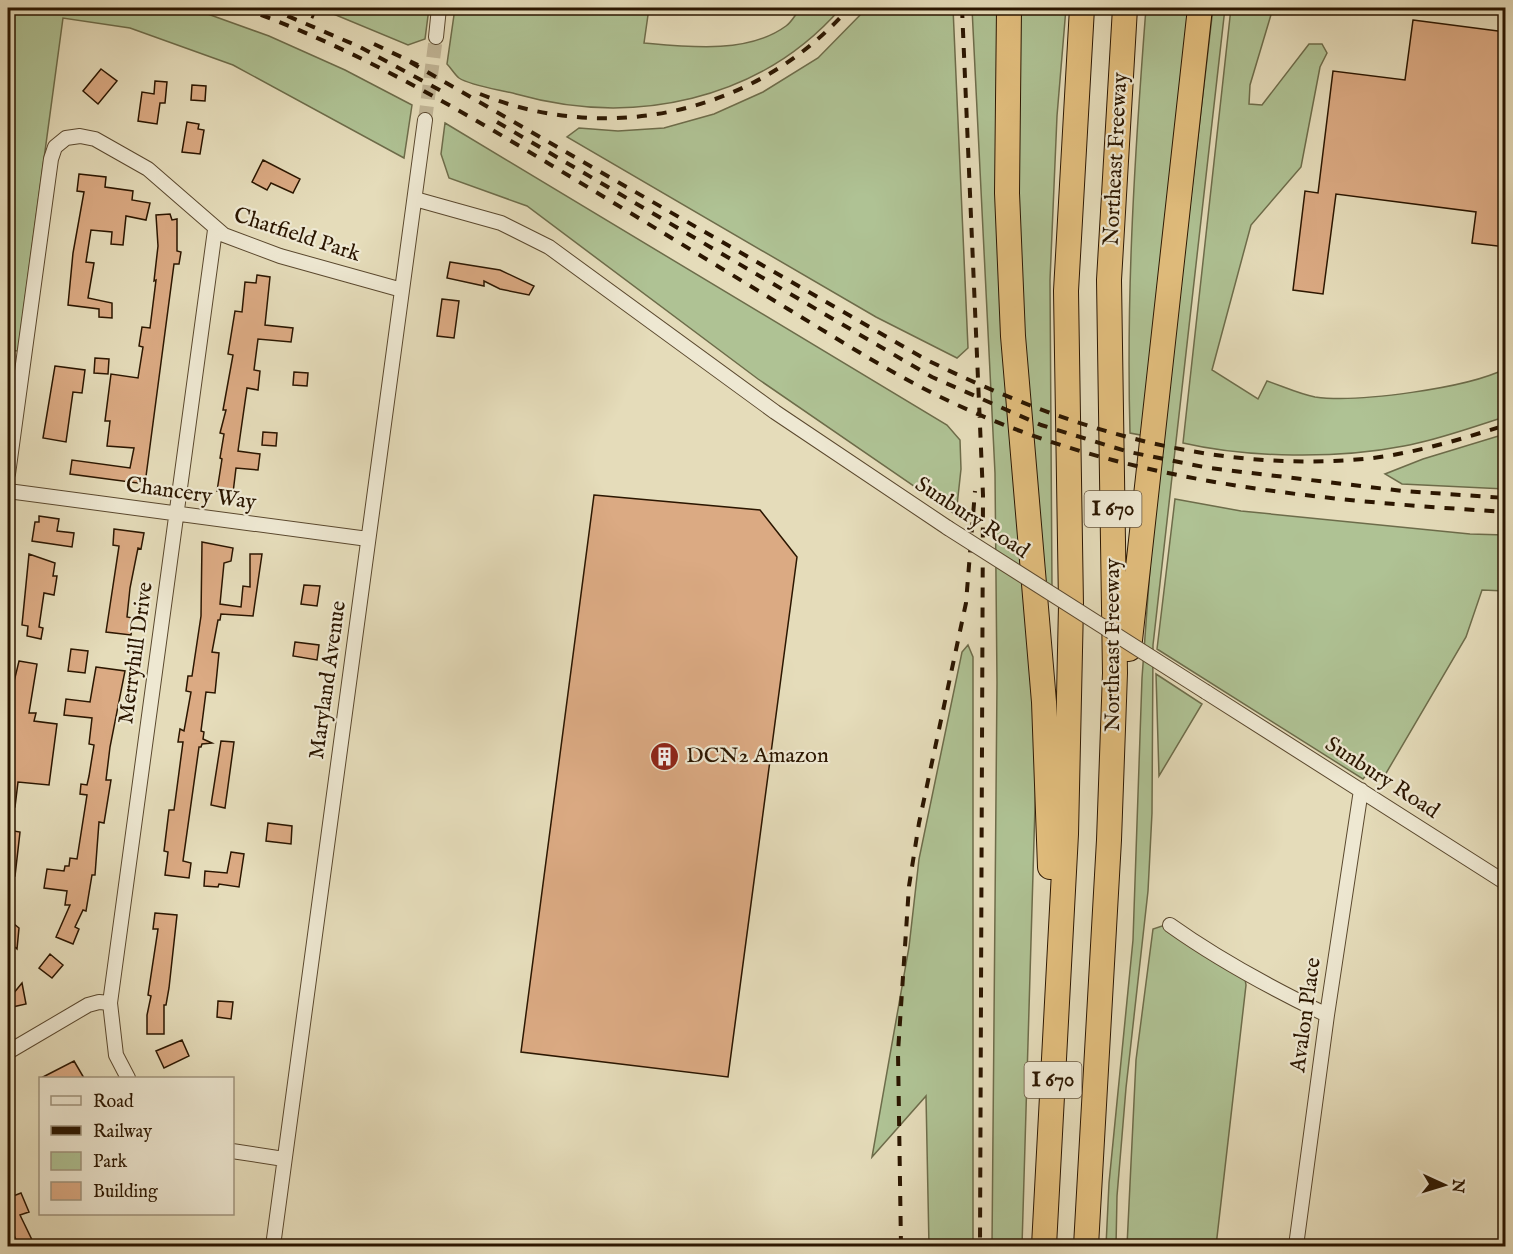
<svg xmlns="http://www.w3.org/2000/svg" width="1513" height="1254" viewBox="0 0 1513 1254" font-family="'IM FELL English',serif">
<rect width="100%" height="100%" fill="#e5dcba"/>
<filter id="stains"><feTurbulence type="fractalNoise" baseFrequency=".00333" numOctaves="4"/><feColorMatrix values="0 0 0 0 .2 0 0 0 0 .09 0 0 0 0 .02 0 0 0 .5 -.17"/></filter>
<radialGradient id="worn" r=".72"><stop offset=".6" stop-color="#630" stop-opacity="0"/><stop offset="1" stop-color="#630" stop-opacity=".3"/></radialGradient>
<path fill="#afc294" stroke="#6d6c4a" stroke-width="1.5" d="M 8,8 L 191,8 L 269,36 L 345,70 L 412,105 L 404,158 L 233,65 L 130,28 L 63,18 L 18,351 L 8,350 Z
M 319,8 L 429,8 L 425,39 L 408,45 Z
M 455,8 L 649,8 L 644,43 C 688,47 748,54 786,26 C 792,22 796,13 801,8 L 841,8 C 760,101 633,127 516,94 C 502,90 471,86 459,78 C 455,75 451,68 447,64 Z
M 867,8 L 953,8 L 968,348 L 957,358 L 876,317 L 567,137 L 579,128 L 618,131 L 664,128 L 714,114 L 763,92 L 818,58 Z
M 972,8 L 999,8 L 1036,772 L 1022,1246 L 992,1246 L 997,682 L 995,473 Z
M 1018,8 L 1066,8 L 1057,116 L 1050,280 L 1052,590 L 1045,590 L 1019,276 Z
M 1146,8 L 1193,8 L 1146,436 L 1130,433 C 1126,290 1135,150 1146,8 Z
M 1213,8 L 1225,8 L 1153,645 L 1152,813 L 1148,891 L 1126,1088 L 1117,1196 L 1116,1246 L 1106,1246 L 1109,1183 L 1133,940 L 1142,678 L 1154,513 Z
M 1231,8 L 1273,8 L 1250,85 L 1249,104 L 1262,105 L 1309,44 L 1322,44 L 1327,53 L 1320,67 L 1301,167 L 1251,225 L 1212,370 L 1258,399 L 1267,381 C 1282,386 1299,394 1315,397 C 1358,403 1467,388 1505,369 L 1505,417 C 1472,427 1438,440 1404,446 C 1338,459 1248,458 1183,443 Z
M 445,123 L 947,425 L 960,440 L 961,469 L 956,515 L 758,379 L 527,206 L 449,178 L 441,154 Z
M 1505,434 L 1505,489 L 1402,484 L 1385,474 L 1423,459 Z
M 1175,499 L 1241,511 L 1470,534 L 1505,535 L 1505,591 L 1482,590 L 1466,637 L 1385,775 L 1371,769 L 1363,779 L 1157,649 Z
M 968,645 L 973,657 L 973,1246 L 929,1246 L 926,1096 L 872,1157 L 909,947 L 919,859 L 962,652 Z
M 1156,674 L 1202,704 L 1159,776 Z
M 1165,925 L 1244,973 L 1246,985 L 1216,1246 L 1127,1246 L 1136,1060 L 1153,929 Z"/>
<path fill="#dbaa83" stroke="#2b1600" stroke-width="1.5" d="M 1413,20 L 1498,31 L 1506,29 L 1506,247 L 1472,243 L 1476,212 L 1336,194 L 1323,294 L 1293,290 L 1305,191 L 1318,193 L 1333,71 L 1405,80 Z
M 101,69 L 117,81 L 98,104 L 83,91 Z
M 155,81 L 167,82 L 165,103 L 160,103 L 157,124 L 138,121 L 142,92 L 154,94 Z
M 192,85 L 206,86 L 205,101 L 191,100 Z
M 187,122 L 199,124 L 198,129 L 204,130 L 200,154 L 182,152 Z
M 263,160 L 300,179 L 293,193 L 271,183 L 267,190 L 252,182 Z
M 79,174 L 106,177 L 105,187 L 133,191 L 132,200 L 150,203 L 146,220 L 126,216 L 123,245 L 111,244 L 112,232 L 91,230 L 86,262 L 94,263 L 88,298 L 112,303 L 112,318 L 99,317 L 99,309 L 68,305 L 73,253 L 84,192 L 77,191 Z
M 170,214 L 172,220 L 177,219 L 177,251 L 181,252 L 179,264 L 174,264 L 145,484 L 70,474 L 72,460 L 130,468 L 134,448 L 107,446 L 110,421 L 105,421 L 111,374 L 138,378 L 143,347 L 139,346 L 142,327 L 150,328 L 156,280 L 154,281 L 158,246 L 156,215 Z
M 450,262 L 500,270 L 534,286 L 529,295 L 500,289 L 484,281 L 484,286 L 447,278 Z
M 257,275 L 270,277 L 265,325 L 293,328 L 291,342 L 258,339 L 254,370 L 260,371 L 258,390 L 247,388 L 238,451 L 260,454 L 258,470 L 236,468 L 233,493 L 217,491 L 222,459 L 220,458 L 224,434 L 220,433 L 226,410 L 223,410 L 233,355 L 228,354 L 235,311 L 242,312 L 245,282 L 256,283 Z
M 442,299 L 459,301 L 454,338 L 437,336 Z
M 95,358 L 109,359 L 108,374 L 94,373 Z
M 55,366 L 85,370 L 82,393 L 73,392 L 66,442 L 43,438 Z
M 294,372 L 308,373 L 307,386 L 293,385 Z
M 263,432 L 277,433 L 276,446 L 262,445 Z
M 594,495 L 760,510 L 797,557 L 728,1077 L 521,1052 Z
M 39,516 L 59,519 L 57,531 L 74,533 L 72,547 L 32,541 L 35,522 L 39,522 Z
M 114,529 L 144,533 L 141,549 L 138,548 L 130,588 L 127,617 L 133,618 L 131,635 L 106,632 L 119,546 L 113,545 Z
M 202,542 L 233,548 L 231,561 L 224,563 L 220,604 L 241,607 L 243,586 L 250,587 L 250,554 L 262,554 L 253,616 L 221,614 L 220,620 L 218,620 L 212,652 L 219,653 L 215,693 L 206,692 L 201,731 L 204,732 L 203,739 L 212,743 L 202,744 L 201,747 L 199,747 L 183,861 L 191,863 L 189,878 L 165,875 L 168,852 L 164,851 L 169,810 L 174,810 L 183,742 L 178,742 L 180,729 L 184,731 L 191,692 L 186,691 L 188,676 L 192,676 L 201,616 Z
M 29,554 L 55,563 L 53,576 L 57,576 L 54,595 L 44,593 L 39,627 L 43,628 L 41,639 L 27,636 L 28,626 L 22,625 Z
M 304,585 L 320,586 L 317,606 L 301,604 Z
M 295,642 L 319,645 L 317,660 L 293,656 Z
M 71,649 L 88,651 L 85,673 L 68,671 Z
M 19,661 L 37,664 L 29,713 L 36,713 L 34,721 L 57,724 L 49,785 L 18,782 L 15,807 L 8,806 L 8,742 L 14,698 L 10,698 Z
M 96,667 L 125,671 L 110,747 L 106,780 L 111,780 L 104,823 L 99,822 L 95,875 L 92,875 L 86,911 L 83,910 L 75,927 L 79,929 L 73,944 L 56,937 L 70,905 L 65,905 L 67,891 L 44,888 L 47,869 L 64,871 L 65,866 L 69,866 L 70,858 L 77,859 L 87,795 L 80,794 L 81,784 L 87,785 L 89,776 L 94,745 L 89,744 L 92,718 L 64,715 L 66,699 L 90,702 Z
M 221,741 L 234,742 L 225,808 L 211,805 Z
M 268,823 L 292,826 L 291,844 L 266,841 Z
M 8,830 L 20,832 L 15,876 L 8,876 Z
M 231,852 L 244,854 L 239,887 L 219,884 L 218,887 L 204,886 L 205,871 L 227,873 Z
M 155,913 L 177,915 L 169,988 L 166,1005 L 164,1005 L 164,1034 L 147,1034 L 147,1015 L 151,996 L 148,995 L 158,929 L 153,929 Z
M 8,919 L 19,928 L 17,949 L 8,941 Z
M 50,954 L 63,965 L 52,978 L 39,968 Z
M 22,983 L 26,1004 L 8,1008 L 8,1000 Z
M 218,1001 L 233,1002 L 231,1019 L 217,1017 Z
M 182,1040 L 189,1056 L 164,1068 L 156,1051 Z
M 74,1061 L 84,1078 L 41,1078 Z
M 21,1193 L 29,1212 L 20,1215 L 35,1246 L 19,1246 L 8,1223 L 8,1198 Z"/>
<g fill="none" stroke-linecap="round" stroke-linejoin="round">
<path stroke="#c0b495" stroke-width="14" stroke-dasharray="14 7" stroke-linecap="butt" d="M 425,120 L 436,37"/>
<defs>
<path id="street" d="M 436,37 L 439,8
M 415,199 L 501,223 L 549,247 L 775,412 L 948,528
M 8,474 L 51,159 L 55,147 L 66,138 L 80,136 L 95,139 L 148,169 L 224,235 L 280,256 L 402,290
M 8,491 L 368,539
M 1206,692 L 1506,883
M 1170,925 C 1219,960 1273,989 1327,1015
M 8,1052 L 88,1005 L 99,1002 L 110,1003
M 128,1078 L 116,1055 L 110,1003 L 215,230
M 232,1151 L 284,1159
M 273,1246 L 425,120
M 1296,1246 L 1327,1015 L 1361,790"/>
<path id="highway" d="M 1009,8 L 1007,193 L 1013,336 L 1044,702 L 1050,867
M 1129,649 L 1200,8
M 1044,1246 L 1066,834 L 1071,605 L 1066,291 L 1082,8
M 1086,1246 L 1109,840 L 1115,673 L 1109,280 L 1125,8"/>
</defs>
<use href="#street" stroke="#5a482e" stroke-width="16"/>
<use href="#highway" stroke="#2b1600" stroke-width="26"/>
<use href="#street" stroke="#eee8d2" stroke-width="14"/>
<use href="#highway" stroke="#e2be7d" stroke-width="24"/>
<path stroke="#2b1600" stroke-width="4" stroke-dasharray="10 10" stroke-linecap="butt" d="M 242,8 C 353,47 455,107 556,168 C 634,215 711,262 788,309 C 841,341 895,376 951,402 C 1124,484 1316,500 1506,512
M 269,8 L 360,47 L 445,93
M 293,8 L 314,17
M 962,8 L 983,495 L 980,1246
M 374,44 L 418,65
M 410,62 L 925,359 C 1063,427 1209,473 1364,459 C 1412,454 1459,440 1506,425
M 480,94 C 609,146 757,113 849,8
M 497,122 L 932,377 L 1041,425 L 1129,452 L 1209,468 L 1403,491 L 1506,498
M 901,1246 L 898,1052 L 909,886 L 919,823 L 966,603 L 975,491"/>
<defs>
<path id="street-bridge" d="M 948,528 L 1206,692"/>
</defs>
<use href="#street-bridge" stroke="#5a482e" stroke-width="16" stroke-linecap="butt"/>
<use href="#street-bridge" stroke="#eee8d2" stroke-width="14"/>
</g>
<defs>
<symbol id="building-disc" viewBox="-11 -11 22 22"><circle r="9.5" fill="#8f2418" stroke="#eee8d2"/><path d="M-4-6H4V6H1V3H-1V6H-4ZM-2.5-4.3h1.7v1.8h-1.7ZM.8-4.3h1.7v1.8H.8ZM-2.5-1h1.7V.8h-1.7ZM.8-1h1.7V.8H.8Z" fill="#fff"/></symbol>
</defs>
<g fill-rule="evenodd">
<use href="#building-disc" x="648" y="740" width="33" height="33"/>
</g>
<g text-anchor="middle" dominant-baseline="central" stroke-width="4.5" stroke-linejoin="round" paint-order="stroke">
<g fill="#eee8d2" stroke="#66553f" stroke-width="1.5">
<rect x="1084.5" y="491" width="57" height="36" rx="4.5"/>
<rect x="1024.5" y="1062" width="57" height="36" rx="4.5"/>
</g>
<g font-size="21" font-weight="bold" fill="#2b1600">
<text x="1113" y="509">I 670</text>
<text x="1053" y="1080">I 670</text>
</g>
<g font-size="22" fill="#2b1600" stroke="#eee8d2">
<text transform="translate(1116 159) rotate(-87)">Northeast Freeway</text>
<text transform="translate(297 235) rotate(18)">Chatfield Park</text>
<text transform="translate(191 494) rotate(8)">Chancery Way</text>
<text transform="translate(972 518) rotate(33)">Sunbury Road</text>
<text transform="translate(1113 645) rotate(-90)">Northeast Freeway</text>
<text transform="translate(136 653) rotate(-82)">Merryhill Drive</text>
<text transform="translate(328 680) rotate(-82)">Maryland Avenue</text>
<text transform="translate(1382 778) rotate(33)">Sunbury Road</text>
<text transform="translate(1306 1015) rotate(-82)">Avalon Place</text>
</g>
<g font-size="22" fill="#2b1600" stroke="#eee8d2" text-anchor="start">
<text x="686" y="756">DCN2 Amazon</text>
</g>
</g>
<rect width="1513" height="1254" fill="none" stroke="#e5dcba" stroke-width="30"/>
<rect x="9" y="9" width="1495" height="1236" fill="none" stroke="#2b1600" stroke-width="3"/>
<rect x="15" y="15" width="1483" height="1224" fill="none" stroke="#2b1600" stroke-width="1.5"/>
<rect x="39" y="1077" width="195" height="138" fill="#eee8d2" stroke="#a0947e" stroke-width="1.5"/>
<rect x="51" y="1096" width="30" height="9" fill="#eee8d2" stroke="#a0947e" stroke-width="1.5"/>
<text x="93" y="1107" font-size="18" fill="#2b1600">Road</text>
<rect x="51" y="1126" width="30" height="9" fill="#2b1600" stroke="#a0947e" stroke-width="1.5"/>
<text x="93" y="1137" font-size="18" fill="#2b1600">Railway</text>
<rect x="51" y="1152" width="30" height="18" fill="#afc294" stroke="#a0947e" stroke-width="1.5"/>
<text x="93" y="1167" font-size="18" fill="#2b1600">Park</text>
<rect x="51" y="1182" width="30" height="18" fill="#dbaa83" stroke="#a0947e" stroke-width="1.5"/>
<text x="93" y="1197" font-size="18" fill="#2b1600">Building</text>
<g transform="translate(1444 1185) rotate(94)" stroke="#eee8d2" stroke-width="4.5" paint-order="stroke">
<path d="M0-4.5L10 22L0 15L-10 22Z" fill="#2b1600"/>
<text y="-9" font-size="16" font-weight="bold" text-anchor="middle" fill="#2b1600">N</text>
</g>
<rect width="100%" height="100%" filter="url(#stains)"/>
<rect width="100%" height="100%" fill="url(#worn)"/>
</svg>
